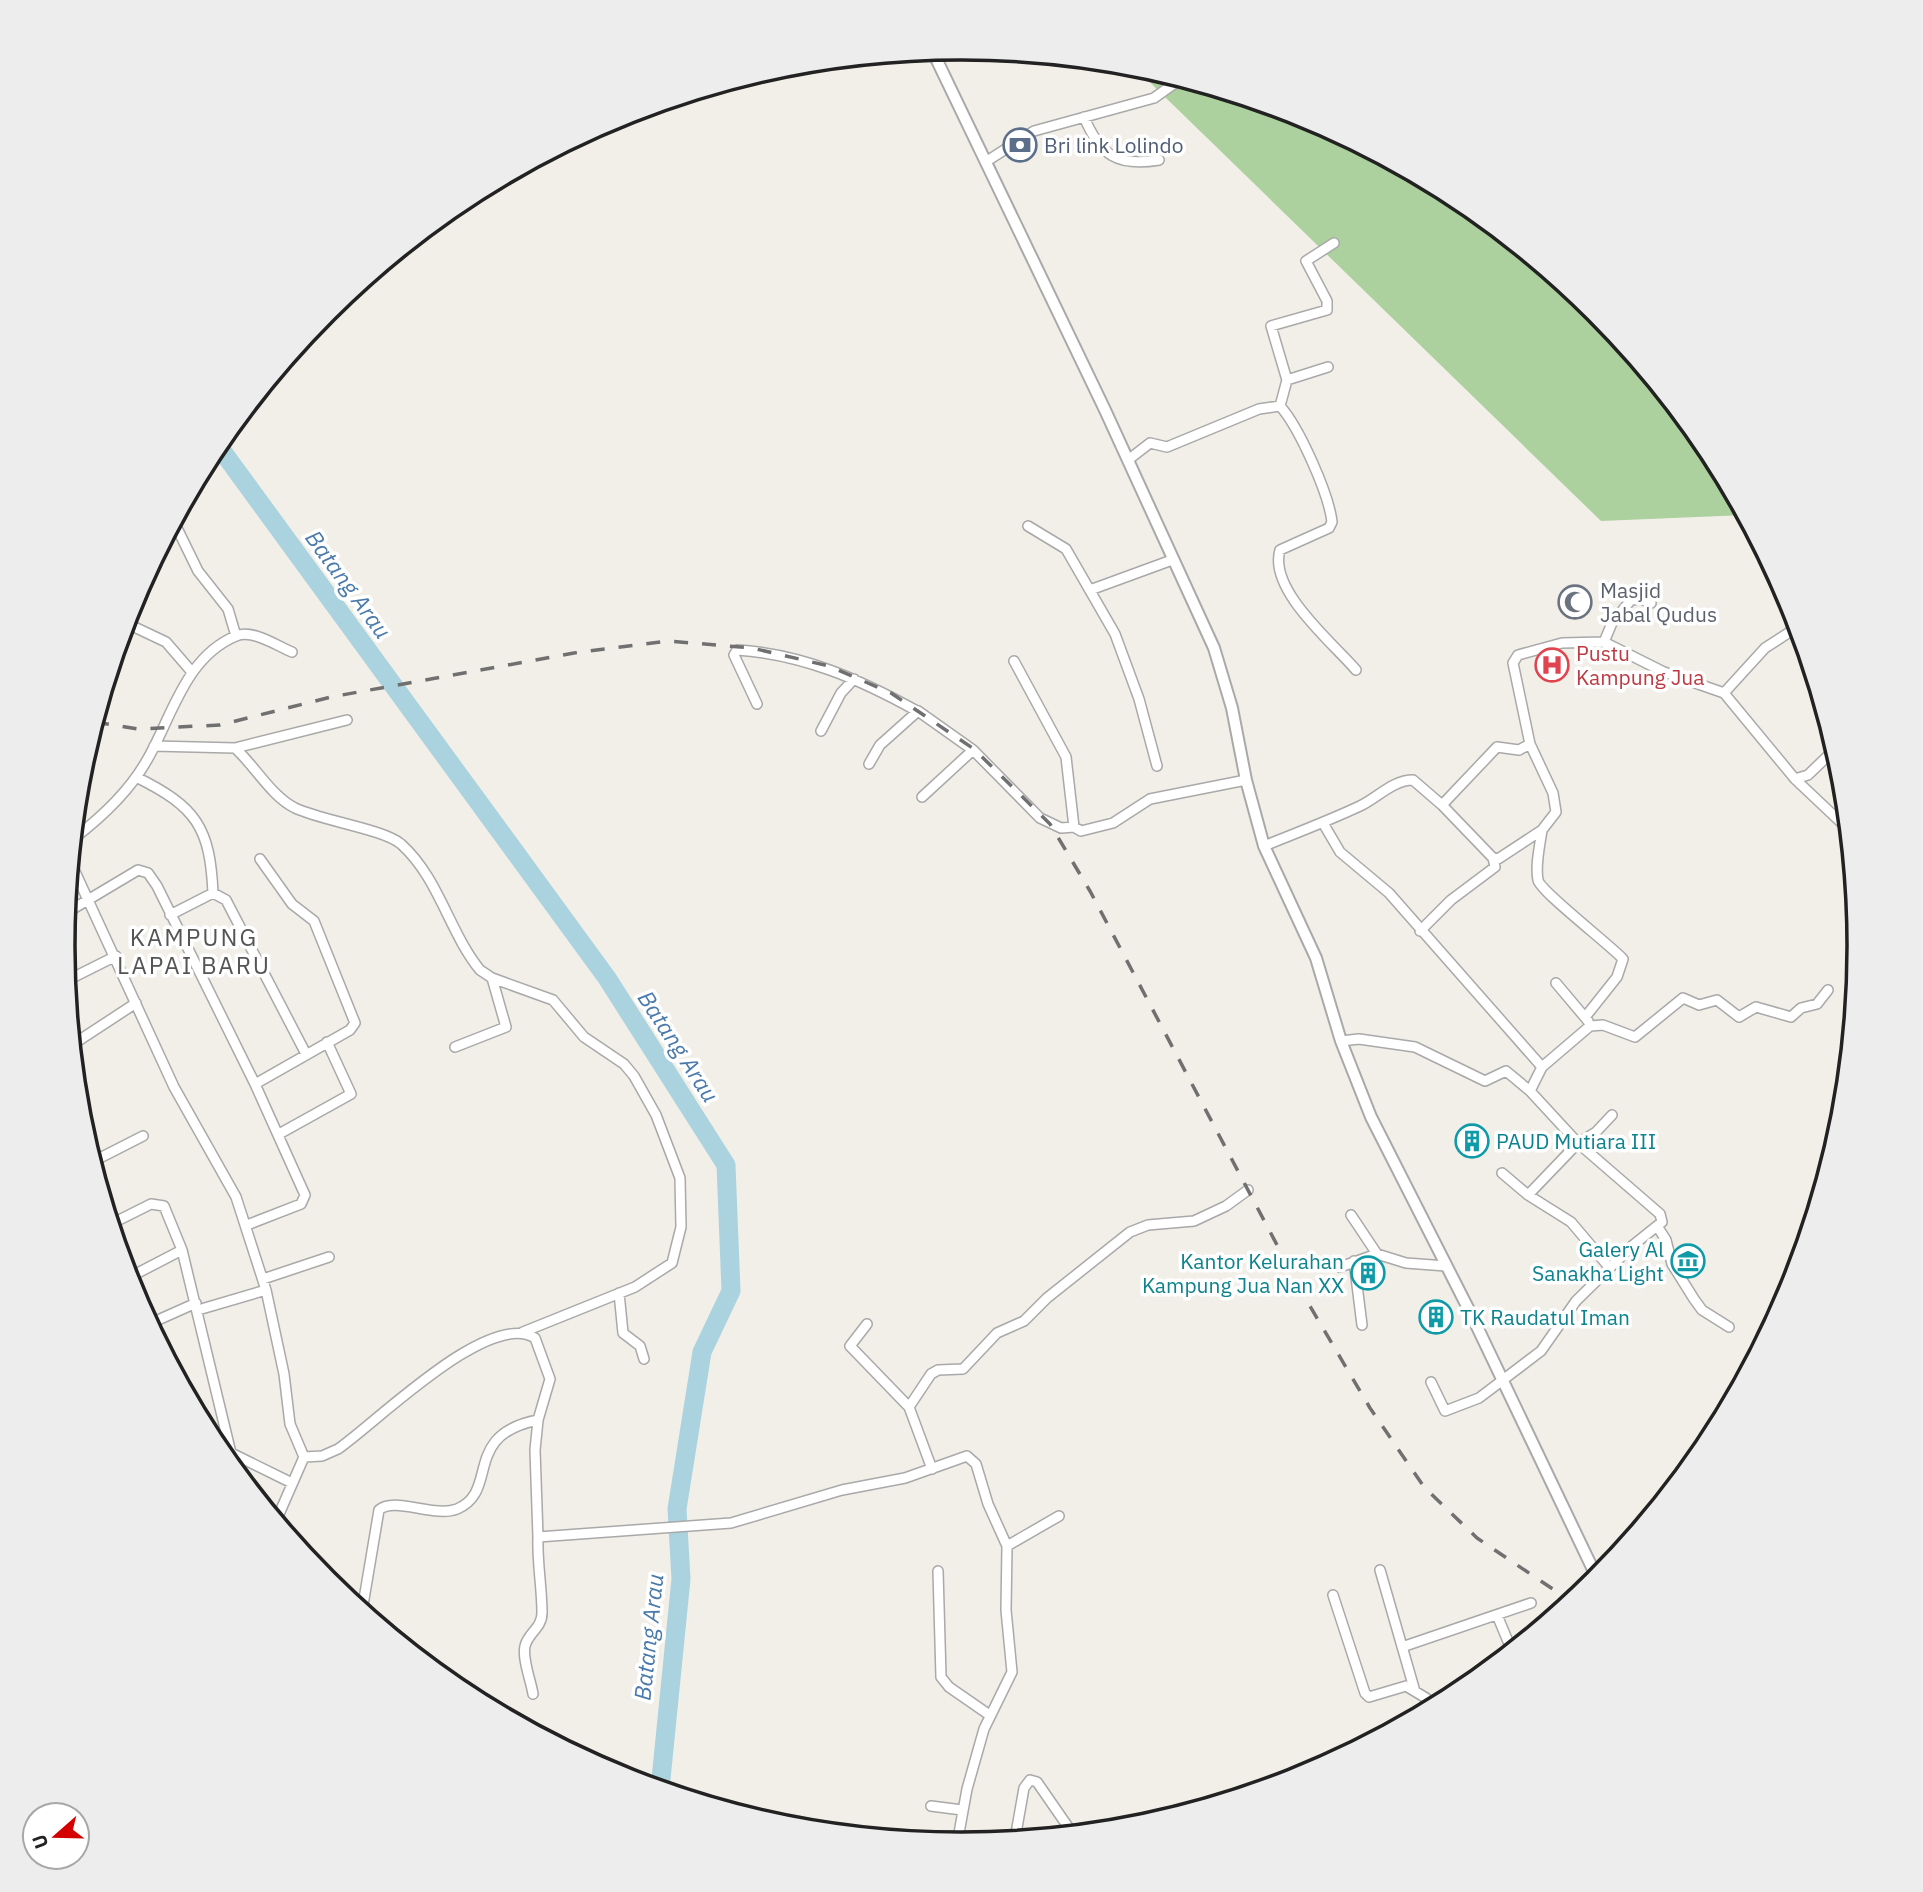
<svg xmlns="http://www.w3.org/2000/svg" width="1923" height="1892" viewBox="0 0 1923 1892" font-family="'IBM Plex Sans',sans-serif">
<rect width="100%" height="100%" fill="#f2efe9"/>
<path fill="#add19e" d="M 1131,64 L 1306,116 L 1461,199 L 1597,311 L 1709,447 L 1745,515 L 1601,521 Z"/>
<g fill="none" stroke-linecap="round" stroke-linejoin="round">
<path stroke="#aad3df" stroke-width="19" d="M 217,444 L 607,978 L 726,1165 L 731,1291 L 702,1352 L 677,1509 L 681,1579 L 661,1779 L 656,1788"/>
<defs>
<path id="minor" d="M 1084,117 C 1100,155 1117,167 1159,160
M 987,161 L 1034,131 L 1154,98 L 1182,78
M 1287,380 L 1328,367
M 1280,406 L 1287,380 L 1271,326 L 1327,310 L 1327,301 L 1306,261 L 1334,243
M 1128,460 L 1150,443 L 1167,447 L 1259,409 L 1280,406 C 1299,427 1329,494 1332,522 L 1329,528 L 1280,550 C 1268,590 1333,643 1356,670
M 174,522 L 198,571 L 228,609 L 236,636
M 1028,526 L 1066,549 L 1115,634 L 1139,699 L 1157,766
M 1090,590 L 1172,560
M 128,624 L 166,642 L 191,671
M 1604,642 L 1612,623 L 1631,600 L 1641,599 L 1651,603
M 1014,661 L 1066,757 L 1074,827
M 1724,693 L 1795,779 L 1849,830
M 1724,693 L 1765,648 L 1799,626
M 757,704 L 734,655 L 737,650 C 803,654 861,680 917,711
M 821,731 L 841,693 L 854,679
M 154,746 L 235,748 C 255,766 271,796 295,808 C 323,821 383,829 401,844 C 439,878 449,932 480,970 L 492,978 L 553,1000 L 584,1037 L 624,1064 L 634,1076 L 656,1115 L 680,1178 L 681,1227 L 672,1263 L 635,1287 L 523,1332
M 235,748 L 347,720
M 869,764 L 880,745 L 918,711 L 973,750 L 1040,818 L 1061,828 L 1074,827 L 1081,831 L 1113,823 L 1150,799 L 1246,780
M 136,777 C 197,807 210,828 213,893
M 1795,779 L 1808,775 L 1836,748
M 922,797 L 973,750
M 1442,805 L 1497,747 L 1519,750 L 1530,744
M 1323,823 L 1340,852 L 1389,893 L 1542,1067
M 1542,830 C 1540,845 1535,865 1538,880 C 1540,891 1609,944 1623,959 L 1617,977 L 1586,1016
M 73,839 C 102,817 129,792 147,760 C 172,717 185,657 236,636 C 253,629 277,646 292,652
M 1264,846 C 1296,833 1328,821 1360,806 C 1377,798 1393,780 1413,780 L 1442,805 L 1493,858
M 1493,858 L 1498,859 L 1542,830 L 1556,812 L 1553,793 L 1530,744 L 1513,663 L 1518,655 L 1562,643 L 1604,642 L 1664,672 L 1724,693
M 71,863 L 174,1087 L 236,1197 L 266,1290 L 284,1374 L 290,1424 L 304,1457
M 66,913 L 138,870 L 148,873 L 157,886 L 255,1084 L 305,1195 L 301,1204 L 247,1225
M 170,915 L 213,893 L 226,900 L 306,1054
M 1420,931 L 1451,900 L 1495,867 L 1493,858
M 66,981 L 116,956
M 1556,983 L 1588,1021
M 1341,1041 L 1359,1039 L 1415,1047 L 1485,1081 L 1506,1071 L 1530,1091
M 72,1045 L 136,1003
M 455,1047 L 506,1027 L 492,978
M 255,1084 L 350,1030 L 355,1023 L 314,921 L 292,904 L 260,859
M 279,1134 L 351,1094 L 327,1042
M 92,1162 L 143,1136
M 1502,1173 L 1528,1195 L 1578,1143 L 1596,1132 L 1612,1115
M 1528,1195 L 1571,1222 L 1609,1267
M 1351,1215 L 1377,1254
M 111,1224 L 151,1204 L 164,1206 L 182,1250 L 231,1453 L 292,1483
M 1657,1226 L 1666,1240 L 1672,1264 L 1694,1299 L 1702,1310 L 1729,1327
M 1354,1261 L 1362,1325
M 1340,1267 L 1377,1254 L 1406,1263 L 1446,1266
M 128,1278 L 182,1250
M 263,1279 L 329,1257
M 619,1293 L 623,1333 L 640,1346 L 644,1359
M 198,1310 L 266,1290
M 149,1324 L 196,1303
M 867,1324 L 850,1346 L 909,1407
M 1431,1382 L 1445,1411 L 1479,1398 L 1541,1351 L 1576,1301 L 1632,1246 L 1662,1222 L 1660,1214 L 1578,1143 L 1530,1091 L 1542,1067 L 1590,1026 L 1603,1025 L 1635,1037 L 1683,998 L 1699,1005 L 1717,1000 L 1739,1017 L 1756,1007 L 1791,1017 L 1801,1008 L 1817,1004 L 1828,990
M 214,1445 L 231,1453
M 932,1469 L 909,1407 L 931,1374 L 938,1370 L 963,1369 L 997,1333 L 1024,1321 L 1047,1298 L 1130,1232 L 1148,1225 L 1194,1221 L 1226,1206 L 1248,1190
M 276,1521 L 304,1457 L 322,1456 L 338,1449 C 376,1423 489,1309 535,1338 L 550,1379 L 538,1420 L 535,1450 L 538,1537 L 731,1523 L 842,1490 L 905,1478 L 967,1456 L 976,1464 L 988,1504 L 1007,1546 L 1006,1610 L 1012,1672 L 984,1729 L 967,1789 L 957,1844
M 1007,1546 L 1059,1516
M 1380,1570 L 1414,1688
M 938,1571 L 941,1677 L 949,1687 L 988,1714
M 1333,1595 L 1365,1693 L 1369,1697 L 1406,1686 L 1426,1698 L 1432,1709
M 362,1611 L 379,1510 C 394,1496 434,1518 457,1509 C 500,1491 461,1435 538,1420
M 1497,1615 L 1512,1651
M 1402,1647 L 1531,1603
M 533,1694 C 531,1681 522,1659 525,1646 C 528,1633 542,1628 542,1613 C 542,1587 537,1563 538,1537
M 1432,1707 L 1450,1699
M 931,1806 L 962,1810
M 1015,1839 L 1024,1788 L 1030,1780 L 1037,1782 L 1073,1834"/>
<path id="tertiary" d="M 932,50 L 1105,410 L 1214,648 L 1232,708 L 1246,780 L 1264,846 L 1316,958 L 1341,1041 L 1371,1117 L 1471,1314 L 1598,1580"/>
</defs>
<use href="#minor" stroke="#a9a9a9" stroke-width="12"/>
<use href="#tertiary" stroke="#a9a9a9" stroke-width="14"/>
<use href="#minor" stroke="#fff" stroke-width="9"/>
<use href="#tertiary" stroke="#fff" stroke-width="10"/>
<path stroke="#707070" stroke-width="3.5" stroke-dasharray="14 14" stroke-linecap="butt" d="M 95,722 L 138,729 L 220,725 L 331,697 L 574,653 L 668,641 L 752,648 L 829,666 L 891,693 L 974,749 L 1050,824 L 1090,891 L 1304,1296 L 1370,1408 L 1424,1487 L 1477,1538 L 1572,1602"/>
</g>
<defs>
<symbol id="bank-ring" viewBox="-11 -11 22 22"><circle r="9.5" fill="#fff" stroke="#5c6f8a" stroke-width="1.5"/><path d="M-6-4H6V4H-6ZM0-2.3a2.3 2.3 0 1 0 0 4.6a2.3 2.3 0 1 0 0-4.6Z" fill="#5c6f8a"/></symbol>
<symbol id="mosque-ring" viewBox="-11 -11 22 22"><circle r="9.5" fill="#fff" stroke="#6b7280" stroke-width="1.5"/><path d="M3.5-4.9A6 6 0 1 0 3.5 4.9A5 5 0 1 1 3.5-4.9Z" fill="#6b7280"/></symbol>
<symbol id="hospital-ring" viewBox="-11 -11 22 22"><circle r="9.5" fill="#fff" stroke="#e0444e" stroke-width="1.5"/><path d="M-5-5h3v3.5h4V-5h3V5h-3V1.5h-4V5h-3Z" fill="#e0444e"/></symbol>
<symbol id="building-ring" viewBox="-11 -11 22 22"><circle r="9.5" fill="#fff" stroke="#0f9aa8" stroke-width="1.5"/><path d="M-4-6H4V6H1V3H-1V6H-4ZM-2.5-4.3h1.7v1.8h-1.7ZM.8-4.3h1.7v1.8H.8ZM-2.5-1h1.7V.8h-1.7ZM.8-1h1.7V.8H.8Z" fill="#0f9aa8"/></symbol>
<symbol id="museum-ring" viewBox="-11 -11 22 22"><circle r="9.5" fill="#fff" stroke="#0f9aa8" stroke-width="1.5"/><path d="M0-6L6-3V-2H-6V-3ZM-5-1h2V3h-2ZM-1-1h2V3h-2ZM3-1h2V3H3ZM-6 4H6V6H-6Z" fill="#0f9aa8"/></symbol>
</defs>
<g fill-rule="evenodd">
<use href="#bank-ring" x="1001" y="126" width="38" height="38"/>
<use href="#mosque-ring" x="1556" y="583" width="38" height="38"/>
<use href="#hospital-ring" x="1533" y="646" width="38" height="38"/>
<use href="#building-ring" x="1453" y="1122" width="38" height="38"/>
<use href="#museum-ring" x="1669" y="1242" width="38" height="38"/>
<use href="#building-ring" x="1349" y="1254" width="38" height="38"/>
<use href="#building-ring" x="1417" y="1298" width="38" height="38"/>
</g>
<g text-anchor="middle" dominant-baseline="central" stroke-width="7" stroke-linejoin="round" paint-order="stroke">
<g font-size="21" fill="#4e5e75" stroke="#fff" text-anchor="start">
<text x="1044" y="145">Bri link Lolindo</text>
</g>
<g font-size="21" fill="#5b616d" stroke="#fff" text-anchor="start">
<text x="1600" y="590">Masjid<tspan x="1600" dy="24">Jabal Qudus</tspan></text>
</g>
<g font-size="21" fill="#be3a42" stroke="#fff" text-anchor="start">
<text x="1576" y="653">Pustu<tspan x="1576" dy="24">Kampung Jua</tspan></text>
</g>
<g font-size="21" fill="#0d838f" stroke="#fff" text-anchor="start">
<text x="1496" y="1141">PAUD Mutiara III</text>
<text x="1664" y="1249" text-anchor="end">Galery Al<tspan x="1664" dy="24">Sanakha Light</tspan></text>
<text x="1344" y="1261" text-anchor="end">Kantor Kelurahan<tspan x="1344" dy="24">Kampung Jua Nan XX</tspan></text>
<text x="1460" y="1317">TK Raudatul Iman</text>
</g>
<g font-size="23" font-style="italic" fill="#4a7aab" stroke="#fff">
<text transform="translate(349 584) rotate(54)">Batang Arau</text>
<text transform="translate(679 1046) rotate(57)">Batang Arau</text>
<text transform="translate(648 1637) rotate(-84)">Batang Arau</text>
</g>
<g font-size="24" letter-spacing="2" fill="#555" stroke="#fff">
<text x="194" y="937">KAMPUNG<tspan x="194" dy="28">LAPAI BARU</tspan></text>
</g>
</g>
<path d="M0 0H1923V1892H0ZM75 946a886 886 0 1 1 1772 0a886 886 0 1 1-1772 0Z" fill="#ededed" fill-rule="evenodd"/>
<path fill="none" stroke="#222" stroke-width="3.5" d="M75 946a886 886 0 1 1 1772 0a886 886 0 1 1-1772 0Z"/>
<g transform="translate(56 1836) rotate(250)"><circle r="33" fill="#ffffff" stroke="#a7a7a7" stroke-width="2"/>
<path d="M0-5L12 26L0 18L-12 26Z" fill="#d40000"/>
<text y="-10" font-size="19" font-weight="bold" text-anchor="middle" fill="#222222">U</text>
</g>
</svg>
